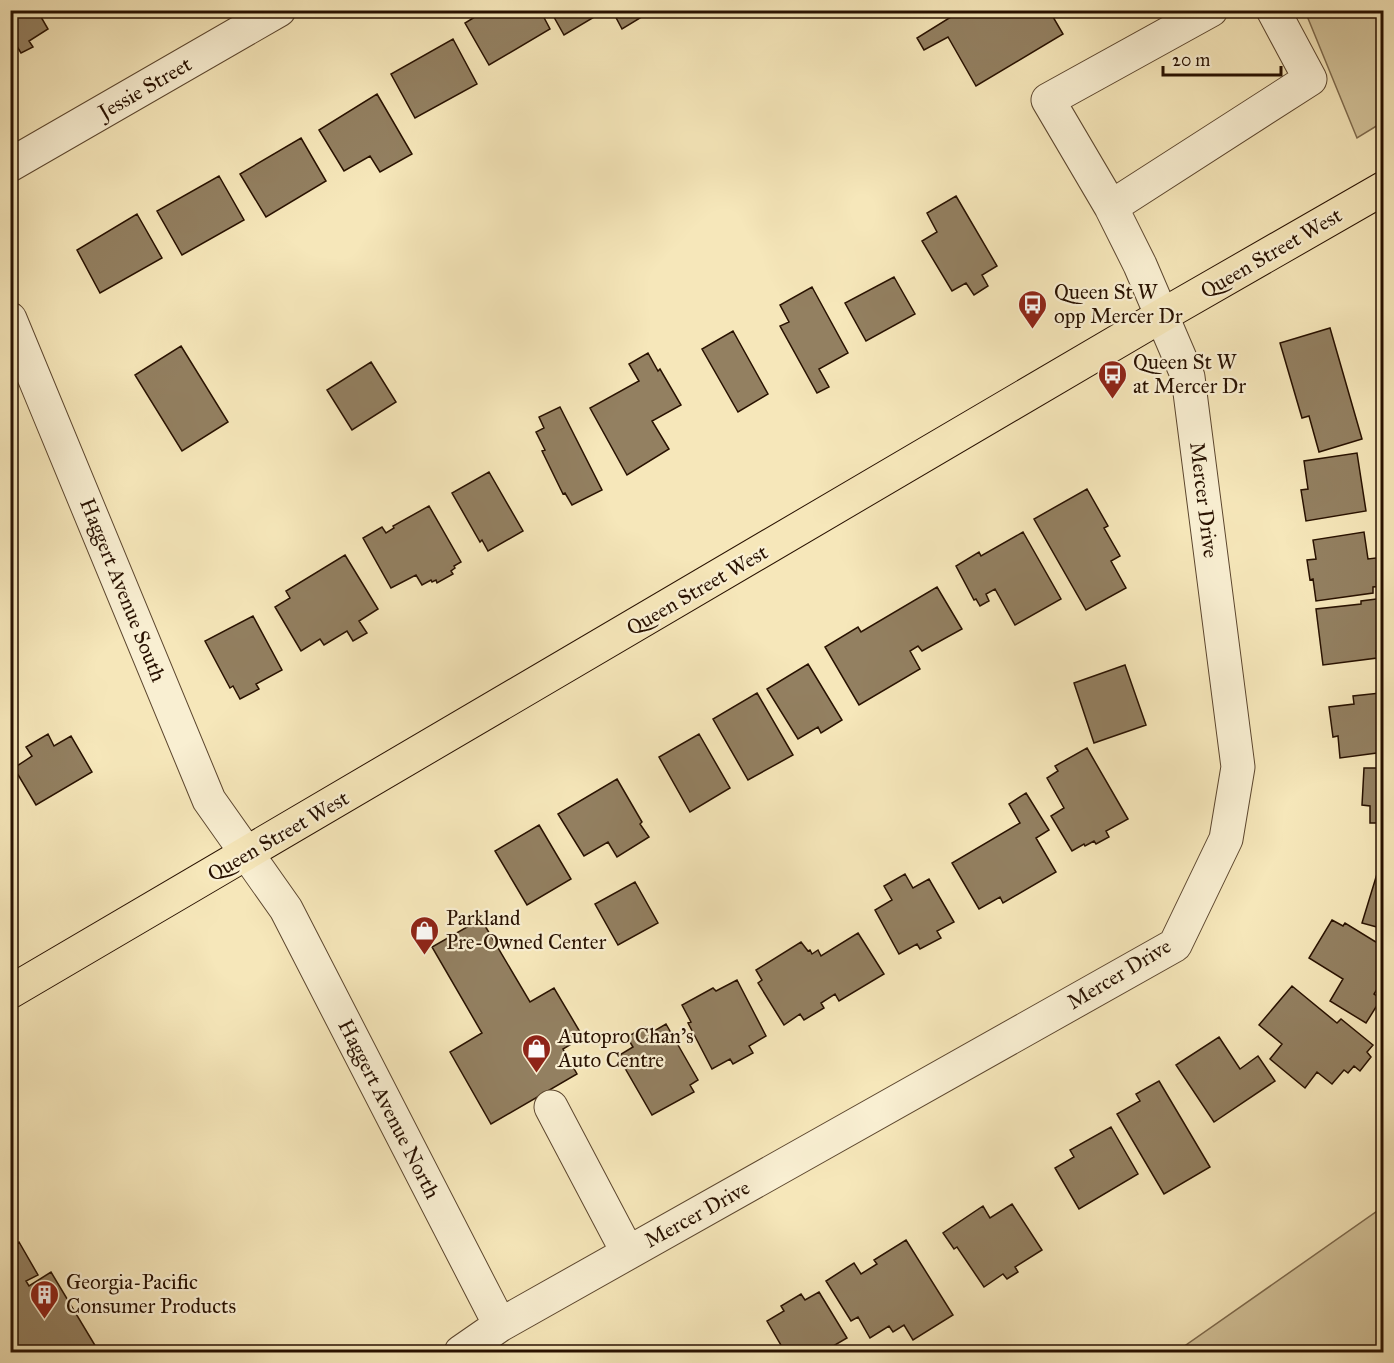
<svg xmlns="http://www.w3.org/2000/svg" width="1394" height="1363" viewBox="0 0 1394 1363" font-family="'IM FELL Great Primer',serif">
<rect width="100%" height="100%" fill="#f6e7ba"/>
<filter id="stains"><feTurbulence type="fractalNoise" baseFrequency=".00333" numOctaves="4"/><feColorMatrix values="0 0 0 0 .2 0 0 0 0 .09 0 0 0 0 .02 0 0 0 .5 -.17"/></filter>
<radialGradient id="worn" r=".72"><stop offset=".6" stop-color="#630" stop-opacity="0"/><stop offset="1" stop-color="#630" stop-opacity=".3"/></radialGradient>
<path fill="#d3c39a" stroke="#7e6a4d" stroke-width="1.5" d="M 1305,11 L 1383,11 L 1383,122 L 1357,138 Z
M 1383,1207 L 1383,1352 L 1176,1352 Z"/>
<path fill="#938061" stroke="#281100" stroke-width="1.5" d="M 10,10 L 37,10 L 48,29 L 29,41 L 33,47 L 21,53 L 18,48 L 10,52 Z
M 486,10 L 540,10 L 550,29 L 489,65 L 465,23 Z
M 550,10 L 606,10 L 564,35 Z
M 612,10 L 643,10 L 645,15 L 622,29 Z
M 962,10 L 1023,10 L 1025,14 L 1030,10 L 1049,10 L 1063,34 L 976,86 L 948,37 L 924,50 L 917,38 Z
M 453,39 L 477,84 L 415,118 L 391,74 Z
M 377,94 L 412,154 L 380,172 L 370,156 L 344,171 L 319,130 Z
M 301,138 L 326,181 L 266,217 L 240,174 Z
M 219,176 L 244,220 L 182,255 L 157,211 Z
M 956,196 L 997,266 L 982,275 L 988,286 L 974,295 L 966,283 L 952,291 L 922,241 L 937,232 L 927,213 Z
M 137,214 L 162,258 L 100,293 L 77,250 Z
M 894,277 L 915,314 L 866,341 L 845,303 Z
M 812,287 L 848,353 L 819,369 L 829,387 L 817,393 L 780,326 L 789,322 L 780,305 Z
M 1330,328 L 1362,439 L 1319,452 L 1309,416 L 1302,418 L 1280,343 Z
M 733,331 L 768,394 L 738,412 L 702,349 Z
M 181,346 L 228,422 L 182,451 L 135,375 Z
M 648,353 L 658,371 L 660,369 L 681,405 L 652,421 L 669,449 L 627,475 L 590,408 L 639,381 L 629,364 Z
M 371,362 L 396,402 L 352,430 L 327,390 Z
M 560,407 L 602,490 L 572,505 L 565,493 L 563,494 L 542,451 L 545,450 L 536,432 L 544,428 L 539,417 Z
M 1357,453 L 1366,511 L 1306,521 L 1301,490 L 1308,489 L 1304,461 Z
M 489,472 L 523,531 L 488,551 L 482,540 L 480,542 L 452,493 Z
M 1087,489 L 1108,526 L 1104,528 L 1120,556 L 1111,561 L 1126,588 L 1086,610 L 1034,519 Z
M 429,506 L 461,562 L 454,566 L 455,568 L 451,571 L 453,574 L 437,583 L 436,580 L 432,582 L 431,580 L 422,585 L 416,575 L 391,588 L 363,538 L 382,527 L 386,533 L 394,528 L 393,526 Z
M 1023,532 L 1061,599 L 1015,625 L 995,589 L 986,594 L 989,601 L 980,606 L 976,599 L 974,600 L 956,566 L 979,552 L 981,556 Z
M 1364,532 L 1368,559 L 1384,557 L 1384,586 L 1373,587 L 1373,593 L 1316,601 L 1313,579 L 1310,580 L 1307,560 L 1316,559 L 1313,540 Z
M 345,555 L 378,609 L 359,621 L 367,633 L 353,641 L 347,631 L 324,645 L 320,639 L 301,651 L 275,607 L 290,598 L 286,591 Z
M 937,587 L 962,629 L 922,651 L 918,646 L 910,651 L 920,669 L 859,705 L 825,647 L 858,627 L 861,632 Z
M 1384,598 L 1384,650 L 1376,651 L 1377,658 L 1323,665 L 1316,609 L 1361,604 L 1361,601 Z
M 253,616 L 282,670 L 256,684 L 259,689 L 240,699 L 233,686 L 230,688 L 205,641 Z
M 808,664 L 842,720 L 821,733 L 818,727 L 798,739 L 767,689 Z
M 1125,665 L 1146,725 L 1094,743 L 1074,683 Z
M 757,693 L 793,755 L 748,780 L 713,719 Z
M 1380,693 L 1381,698 L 1384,698 L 1384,752 L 1340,758 L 1338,736 L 1333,737 L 1329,707 L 1354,704 L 1353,696 Z
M 48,734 L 54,746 L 71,736 L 92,772 L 36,805 L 14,768 L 32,756 L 26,747 Z
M 699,734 L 730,788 L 690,812 L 659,757 Z
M 1087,748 L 1128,819 L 1106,831 L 1109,837 L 1096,844 L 1094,841 L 1085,846 L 1084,844 L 1072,851 L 1051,816 L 1064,808 L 1047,778 L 1058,771 L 1055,766 Z
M 1364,768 L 1384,768 L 1384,823 L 1370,823 L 1370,806 L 1362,805 Z
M 617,779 L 642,822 L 640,824 L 649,837 L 617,857 L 608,842 L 584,856 L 558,814 Z
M 1026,793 L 1049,830 L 1036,838 L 1056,872 L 1003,903 L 1000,897 L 979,909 L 952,863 L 1020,823 L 1009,804 Z
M 539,825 L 571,879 L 527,905 L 495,851 Z
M 1380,864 L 1384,866 L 1384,929 L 1362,923 Z
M 905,874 L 913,888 L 929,879 L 954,922 L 937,931 L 941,938 L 920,949 L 917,944 L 899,954 L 875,910 L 892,900 L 884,886 Z
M 635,882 L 658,923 L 618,945 L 595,904 Z
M 481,919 L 530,1002 L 554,988 L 583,1037 L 563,1049 L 577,1074 L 491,1124 L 450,1052 L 482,1033 L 432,947 Z
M 1332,920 L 1343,926 L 1345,923 L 1384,947 L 1384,978 L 1374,994 L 1381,999 L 1366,1023 L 1330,1001 L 1343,979 L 1309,958 Z
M 858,933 L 884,974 L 839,1001 L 835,994 L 821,1003 L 824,1008 L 804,1020 L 800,1014 L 784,1025 L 758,983 L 762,980 L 756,970 L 801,942 L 808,951 L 810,950 L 812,954 L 818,950 L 821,956 Z
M 737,980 L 766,1036 L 749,1046 L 753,1053 L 733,1064 L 730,1059 L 712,1069 L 688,1023 L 691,1022 L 682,1005 L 713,988 L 716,991 Z
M 1292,986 L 1337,1023 L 1341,1019 L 1373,1045 L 1367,1052 L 1371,1057 L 1360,1071 L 1354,1066 L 1348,1073 L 1344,1070 L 1332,1084 L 1317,1072 L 1305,1088 L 1270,1059 L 1282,1044 L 1259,1025 Z
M 666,1024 L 698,1080 L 690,1085 L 694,1092 L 652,1115 L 618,1056 L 633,1047 L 627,1037 L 645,1027 L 649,1034 Z
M 1219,1037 L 1240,1069 L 1258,1056 L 1275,1081 L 1214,1122 L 1176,1065 Z
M 1159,1081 L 1210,1167 L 1164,1194 L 1117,1114 L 1140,1101 L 1136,1094 Z
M 1111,1127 L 1138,1174 L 1079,1209 L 1055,1168 L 1074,1157 L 1070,1150 Z
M 1012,1204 L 1042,1250 L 1015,1267 L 1018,1272 L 1007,1279 L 1003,1274 L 984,1287 L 957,1247 L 954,1249 L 943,1233 L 983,1206 L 990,1218 Z
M 906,1240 L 953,1315 L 913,1340 L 904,1325 L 893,1332 L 889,1326 L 870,1338 L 858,1317 L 851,1321 L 826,1281 L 854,1263 L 861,1274 L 877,1264 L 874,1260 Z
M 19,1242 L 38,1275 L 26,1281 L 29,1286 L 51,1272 L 99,1352 L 10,1352 L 10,1247 Z
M 819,1292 L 847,1338 L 823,1352 L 772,1352 L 782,1347 L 767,1321 L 784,1311 L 781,1306 L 801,1294 L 805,1300 Z"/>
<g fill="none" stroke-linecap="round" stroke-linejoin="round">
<defs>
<path id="minor" d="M 10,165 L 279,10
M 1111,207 L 1310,79 L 1273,10
M 10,319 L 209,800 L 286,909 L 500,1325
M 551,1107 L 628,1253
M 461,1352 L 500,1325 L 1175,945 L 1226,839 L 1238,767 L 1188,377 L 1140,265 L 1111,207 L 1048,100 L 1211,10"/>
<path id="major" d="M 10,992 L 1161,316 L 1384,188"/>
</defs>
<use href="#minor" stroke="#5c462e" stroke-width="35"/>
<use href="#major" stroke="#281100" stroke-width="35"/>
<use href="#minor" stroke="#f9efd2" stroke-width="33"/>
<use href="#major" stroke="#f6e7ba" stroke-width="33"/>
</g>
<defs>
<symbol id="bus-pin" viewBox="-11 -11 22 30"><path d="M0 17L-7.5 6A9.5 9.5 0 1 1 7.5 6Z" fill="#8f2418" stroke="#f9efd2"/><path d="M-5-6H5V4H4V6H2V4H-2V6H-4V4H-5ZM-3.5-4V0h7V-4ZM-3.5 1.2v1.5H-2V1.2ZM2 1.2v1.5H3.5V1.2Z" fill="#fff"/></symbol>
<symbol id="shop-pin" viewBox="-11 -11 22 30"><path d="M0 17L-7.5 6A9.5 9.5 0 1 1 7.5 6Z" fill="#8f2418" stroke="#f9efd2"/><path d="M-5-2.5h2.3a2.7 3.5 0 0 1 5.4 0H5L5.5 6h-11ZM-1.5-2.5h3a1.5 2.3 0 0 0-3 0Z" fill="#fff"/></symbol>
<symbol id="building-pin" viewBox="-11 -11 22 30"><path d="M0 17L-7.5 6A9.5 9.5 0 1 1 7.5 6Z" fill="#8f2418" stroke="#f9efd2"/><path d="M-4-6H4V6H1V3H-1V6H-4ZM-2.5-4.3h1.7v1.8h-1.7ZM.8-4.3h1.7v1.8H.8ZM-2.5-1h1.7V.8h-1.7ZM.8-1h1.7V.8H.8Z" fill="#fff"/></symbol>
</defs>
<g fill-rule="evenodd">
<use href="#bus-pin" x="1016" y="288" width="33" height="45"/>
<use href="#bus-pin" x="1096" y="358" width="33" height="45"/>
<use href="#shop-pin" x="408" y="914" width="33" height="45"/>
<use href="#shop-pin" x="520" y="1032" width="33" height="45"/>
<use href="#building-pin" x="28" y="1278" width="33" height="45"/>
</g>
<g text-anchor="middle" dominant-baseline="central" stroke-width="4.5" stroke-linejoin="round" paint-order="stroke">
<g font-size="21" fill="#281100" stroke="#f9efd2">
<text transform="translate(145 88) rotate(-30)">Jessie Street</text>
<text transform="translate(1271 253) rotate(-30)">Queen Street West</text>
<text transform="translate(1204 500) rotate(83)">Mercer Drive</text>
<text transform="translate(123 590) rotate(68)">Haggert Avenue South</text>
<text transform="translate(697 590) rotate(-30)">Queen Street West</text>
<text transform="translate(278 836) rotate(-30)">Queen Street West</text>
<text transform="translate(1119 974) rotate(-31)">Mercer Drive</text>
<text transform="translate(389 1109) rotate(63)">Haggert Avenue North</text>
<text transform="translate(697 1214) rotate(-29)">Mercer Drive</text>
</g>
<g font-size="21" fill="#281100" stroke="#f9efd2" text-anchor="start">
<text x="1054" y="292">Queen St W<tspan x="1054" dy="24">opp Mercer Dr</tspan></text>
<text x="1133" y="362">Queen St W<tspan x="1133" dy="24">at Mercer Dr</tspan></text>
<text x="446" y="918">Parkland<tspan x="446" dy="24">Pre-Owned Center</tspan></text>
<text x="558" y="1036">Autopro Chan's<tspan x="558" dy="24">Auto Centre</tspan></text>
<text x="66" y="1282">Georgia-Pacific<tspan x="66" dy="24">Consumer Products</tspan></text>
</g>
</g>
<rect width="1394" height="1363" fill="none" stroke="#f6e7ba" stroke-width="36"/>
<rect x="12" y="12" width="1370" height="1339" fill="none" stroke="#281100" stroke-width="3"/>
<rect x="18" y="18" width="1358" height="1327" fill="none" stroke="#281100" stroke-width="1.5"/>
<path d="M1163 66v9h118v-9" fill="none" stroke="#281100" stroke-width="3"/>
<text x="1172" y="66" font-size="18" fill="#281100" stroke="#f9efd2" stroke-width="4.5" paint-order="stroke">20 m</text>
<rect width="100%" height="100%" filter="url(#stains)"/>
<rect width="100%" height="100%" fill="url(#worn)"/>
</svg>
